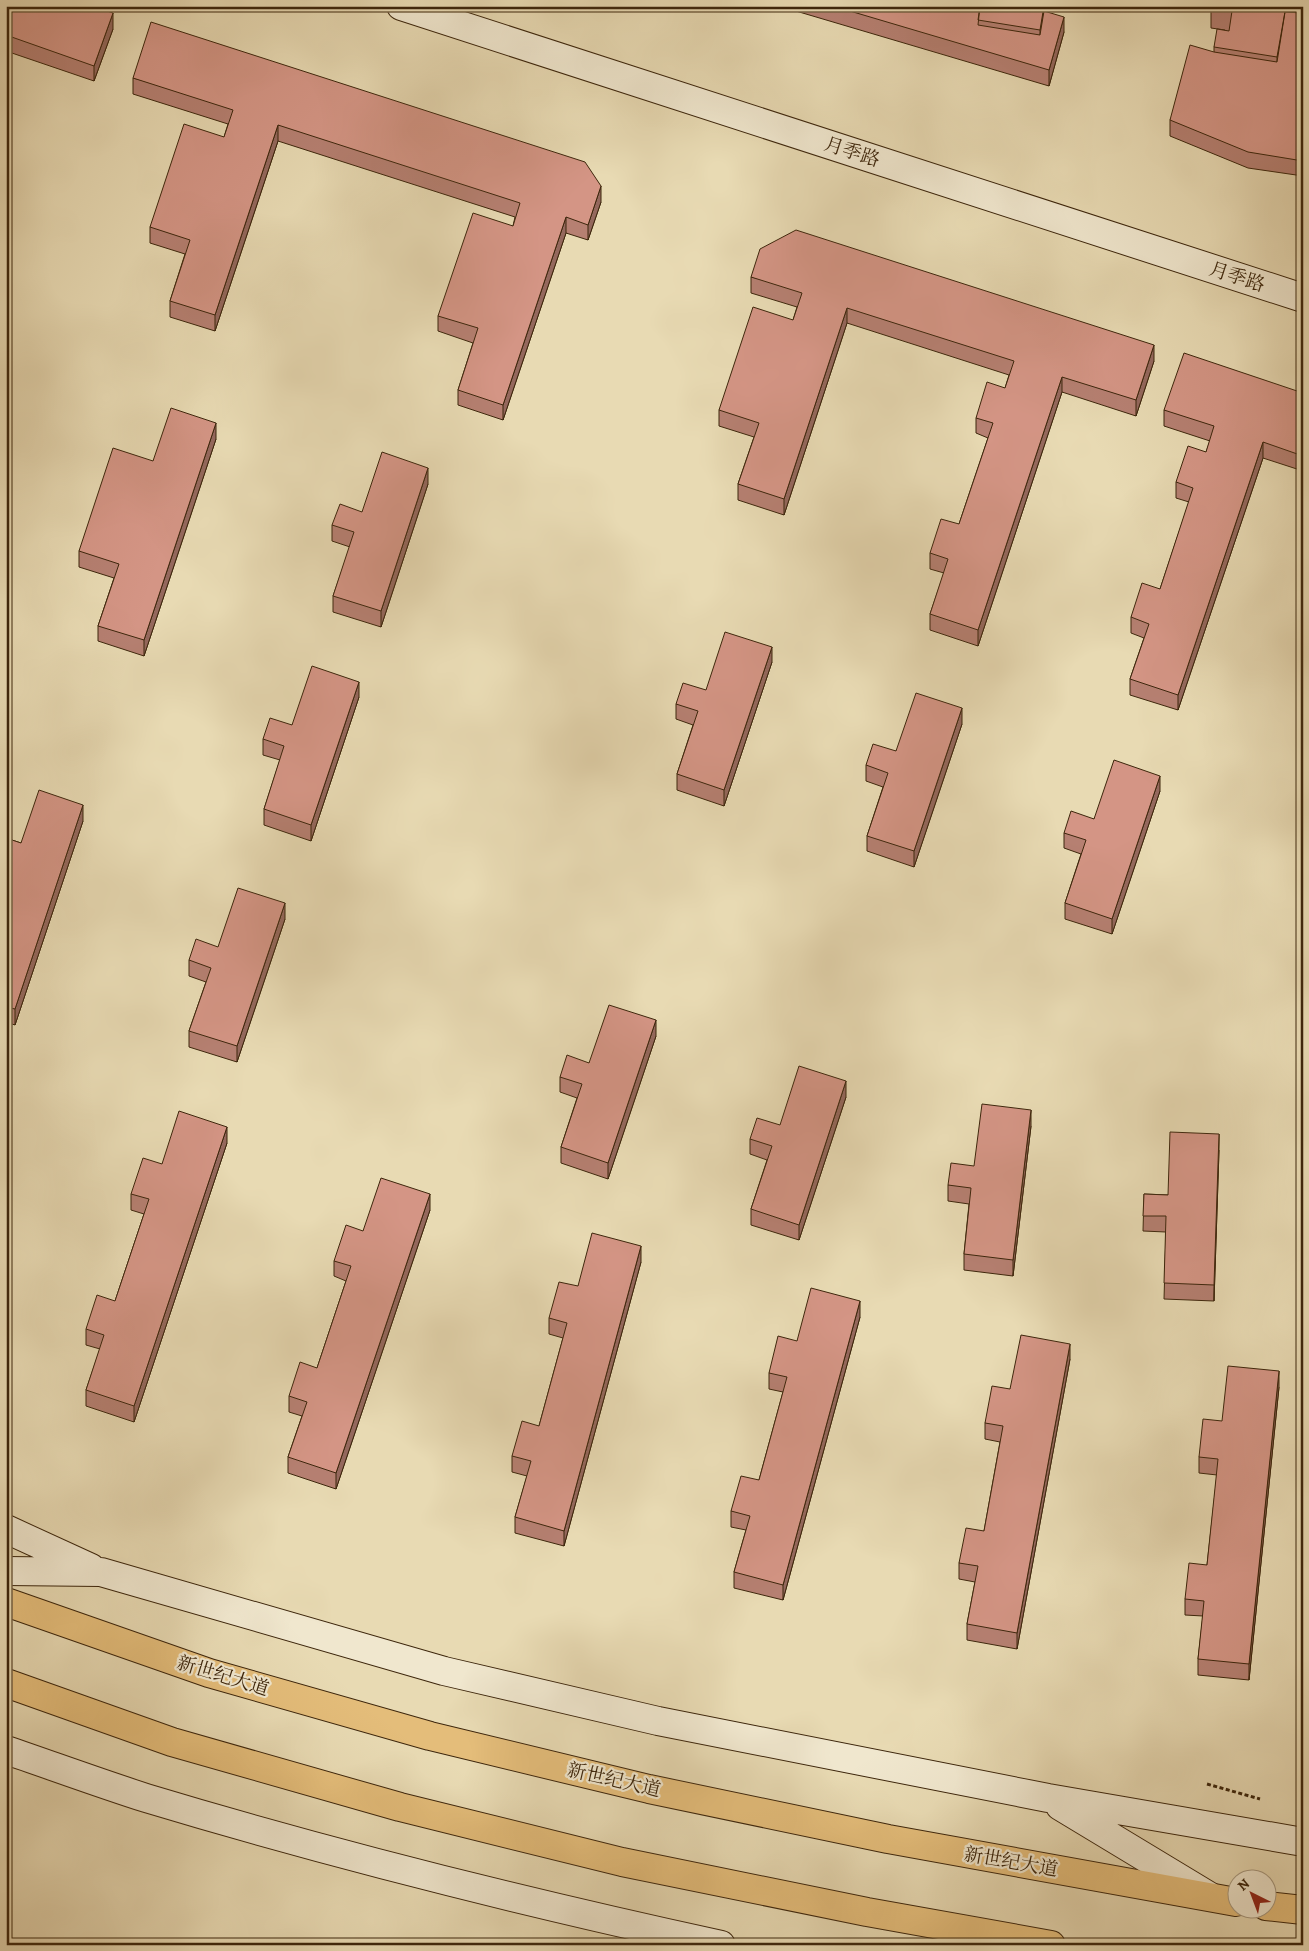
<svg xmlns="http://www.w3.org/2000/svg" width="1309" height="1951" viewBox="0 0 1309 1951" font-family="Alegreya,'Noto Serif SC',serif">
<rect width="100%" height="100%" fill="#e8dab3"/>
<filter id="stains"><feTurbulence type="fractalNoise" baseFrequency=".004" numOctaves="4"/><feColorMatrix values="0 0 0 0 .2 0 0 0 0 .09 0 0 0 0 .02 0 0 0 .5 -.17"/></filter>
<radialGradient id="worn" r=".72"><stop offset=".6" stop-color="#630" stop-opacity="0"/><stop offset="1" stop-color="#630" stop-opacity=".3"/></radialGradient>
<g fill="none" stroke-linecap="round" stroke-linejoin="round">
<defs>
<path id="secondary" d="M 401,6 L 1303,298
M 6,1529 L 91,1568
M 6,1571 L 101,1572 L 444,1671 L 658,1721 L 1048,1798 L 1303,1842
M 6,1750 C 53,1766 99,1783 146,1798 C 335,1855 528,1903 721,1945
M 1060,1806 L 1209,1896"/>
<path id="primary" d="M 6,1602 L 209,1673 L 430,1736 L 649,1789 L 888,1839 L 1236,1902
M 6,1683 L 172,1742 L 400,1807 L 622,1862 L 867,1912 L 1051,1945
M 1266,1906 L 1303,1910"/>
</defs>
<use href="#secondary" stroke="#3d260c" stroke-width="30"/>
<use href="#primary" stroke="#3d260c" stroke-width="30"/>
<path stroke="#3d260c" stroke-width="3" stroke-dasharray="4 2.5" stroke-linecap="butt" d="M 1207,1784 L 1260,1799"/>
<use href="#secondary" stroke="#f0e7ce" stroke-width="28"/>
<use href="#primary" stroke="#e4bd7a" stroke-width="28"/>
<path stroke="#3d260c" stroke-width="3" stroke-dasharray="4 2.5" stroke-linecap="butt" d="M 1299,1945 L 1303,1906"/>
</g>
<path fill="#b68072" stroke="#3d260c" d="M 6,6 L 113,29 L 94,81 L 6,51 Z
M 779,6 L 1048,6 L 1047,11 L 1064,32 L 1049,86 Z
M 1211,8 L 1288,12 L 1303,13 L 1303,176 L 1248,168 L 1170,136 L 1170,120 L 1214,52 L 1214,47 L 1225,30 L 1211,28 Z
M 133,78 L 601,202 L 588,240 L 566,233 L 503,420 L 458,405 L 458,390 L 473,343 L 438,331 L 438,316 L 513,226 L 515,217 L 278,141 L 215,331 L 170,317 L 170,301 L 185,254 L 150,243 L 150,227 L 224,137 L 228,124 L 133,94 Z
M 751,277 L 1154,361 L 1136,416 L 1062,392 L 978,646 L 930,630 L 930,614 L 944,573 L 930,569 L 930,553 L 959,524 L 988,438 L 976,433 L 976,418 L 1005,388 L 1009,375 L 847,323 L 784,515 L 738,500 L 738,484 L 754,437 L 719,426 L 719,410 L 793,320 L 797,307 L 751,293 Z
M 1303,393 L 1303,471 L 1263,458 L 1178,710 L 1130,695 L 1130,679 L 1144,638 L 1131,633 L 1131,617 L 1160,589 L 1189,502 L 1176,498 L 1176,482 L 1206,452 L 1210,441 L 1164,426 L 1164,410 Z
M 216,439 L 144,656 L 98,641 L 98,626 L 114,578 L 79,567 L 79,551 L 153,461 Z
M 428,484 L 381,627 L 333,612 L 333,596 L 350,547 L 332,541 L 332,525 Z
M 772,662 L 724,806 L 677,790 L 677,774 L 693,725 L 676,719 L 676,704 Z
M 359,697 L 311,841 L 264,825 L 264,809 L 280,760 L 263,755 L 263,739 L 292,725 Z
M 962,724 L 914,867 L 867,851 L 867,836 L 883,787 L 866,781 L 866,765 L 896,751 Z
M 1160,791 L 1112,934 L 1065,919 L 1065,903 L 1081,854 L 1064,848 L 1064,833 L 1094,819 Z
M 83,821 L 15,1025 L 6,1022 L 6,838 L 21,843 Z
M 285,919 L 237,1062 L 189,1047 L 189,1031 L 206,982 L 189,976 L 189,960 Z
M 656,1036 L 608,1179 L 561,1163 L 561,1147 L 577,1098 L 560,1092 L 560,1077 L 589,1063 Z
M 846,1097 L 799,1240 L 751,1225 L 751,1209 L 767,1160 L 750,1154 L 750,1139 Z
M 1031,1126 L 1013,1276 L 964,1270 L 964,1254 L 969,1204 L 948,1201 L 948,1185 Z
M 227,1143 L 134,1422 L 86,1406 L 86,1390 L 100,1349 L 86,1345 L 86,1329 L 115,1301 L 144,1214 L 131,1210 L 131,1194 L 162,1164 Z
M 1219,1150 L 1214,1301 L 1164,1299 L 1166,1232 L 1143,1231 L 1144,1194 L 1168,1195 Z
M 430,1210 L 336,1489 L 288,1473 L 288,1457 L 302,1416 L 289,1412 L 289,1396 L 317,1368 L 346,1281 L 334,1276 L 334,1261 L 363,1231 Z
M 641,1262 L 564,1546 L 515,1533 L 515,1517 L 527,1476 L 512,1472 L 512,1456 L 539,1426 L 563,1338 L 549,1334 L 549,1318 L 578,1286 Z
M 860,1317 L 783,1600 L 734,1588 L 734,1572 L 746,1530 L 731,1527 L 731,1511 L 759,1480 L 783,1392 L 769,1389 L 769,1373 L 797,1341 Z
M 1070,1359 L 1017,1649 L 967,1640 L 967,1624 L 975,1582 L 959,1579 L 959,1563 L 984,1531 L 1000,1442 L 985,1439 L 985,1423 L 1010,1389 Z
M 1279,1387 L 1249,1680 L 1198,1675 L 1198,1659 L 1203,1616 L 1185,1615 L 1185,1599 L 1207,1565 L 1217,1475 L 1199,1473 L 1199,1457 L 1222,1421 Z"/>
<path fill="#94685d" stroke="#3d260c" d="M 1044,6 L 1048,6 L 1040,51 L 1040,30 Z
M 1286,6 L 1289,6 L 1277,78 L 1277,57 Z
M 113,13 L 113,29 L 94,81 L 94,66 Z
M 1064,17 L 1064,32 L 1049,86 L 1049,70 Z
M 278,125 L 278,141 L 215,331 L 215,315 Z
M 601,186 L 601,202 L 588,240 L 588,225 Z
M 566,217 L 566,233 L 503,420 L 503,405 Z
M 847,308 L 847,323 L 784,515 L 784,499 Z
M 1154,345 L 1154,361 L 1136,416 L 1136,400 Z
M 1062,377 L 1062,392 L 978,646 L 978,630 Z
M 216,423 L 216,439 L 144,656 L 144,640 Z
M 1263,442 L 1263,458 L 1178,710 L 1178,695 Z
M 428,468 L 428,484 L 381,627 L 381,611 Z
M 772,647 L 772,662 L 724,806 L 724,790 Z
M 359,682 L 359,697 L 311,841 L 311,825 Z
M 962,708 L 962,724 L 914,867 L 914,851 Z
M 1160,776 L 1160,791 L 1112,934 L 1112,919 Z
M 83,805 L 83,821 L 15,1025 L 15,1009 Z
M 285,903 L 285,919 L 237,1062 L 237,1046 Z
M 656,1020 L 656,1036 L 608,1179 L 608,1163 Z
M 846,1081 L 846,1097 L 799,1240 L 799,1225 Z
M 1031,1110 L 1031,1126 L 1013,1276 L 1013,1260 Z
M 227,1127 L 227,1143 L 134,1422 L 134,1406 Z
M 1219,1134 L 1219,1150 L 1214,1301 L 1214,1285 Z
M 430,1194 L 430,1210 L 336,1489 L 336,1473 Z
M 641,1246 L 641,1262 L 564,1546 L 564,1531 Z
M 860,1301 L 860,1317 L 783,1600 L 783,1585 Z
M 1070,1344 L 1070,1359 L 1017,1649 L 1017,1633 Z
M 1279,1371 L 1279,1387 L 1249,1680 L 1249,1664 Z"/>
<path fill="#d49585" stroke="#3d260c" d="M 6,6 L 93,6 L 113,13 L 94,66 L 6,35 Z
M 833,6 L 980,6 L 978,25 L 1040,35 L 1044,11 L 1064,17 L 1049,70 Z
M 980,6 L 1044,6 L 1040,30 L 978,20 Z
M 1212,6 L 1286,6 L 1277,57 L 1214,47 L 1217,29 L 1229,31 L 1232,11 L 1211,8 Z
M 1285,12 L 1303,13 L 1303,161 L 1248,152 L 1170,120 L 1190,45 L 1214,52 L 1277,62 Z
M 151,22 L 585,162 L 601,186 L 588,225 L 566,217 L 503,405 L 458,390 L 478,328 L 438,316 L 473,213 L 513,226 L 520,203 L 278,125 L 215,315 L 170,301 L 190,240 L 150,227 L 184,124 L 224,137 L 233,110 L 133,78 Z
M 796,230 L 1154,345 L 1136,400 L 1062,377 L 978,630 L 930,614 L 948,559 L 930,553 L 941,519 L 959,524 L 993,423 L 976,418 L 987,382 L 1005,388 L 1014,361 L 847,308 L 784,499 L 738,484 L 759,423 L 719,410 L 753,307 L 793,320 L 802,293 L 751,277 L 760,249 Z
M 1184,353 L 1303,393 L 1303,456 L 1263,442 L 1178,695 L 1130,679 L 1149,624 L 1131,617 L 1142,583 L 1160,589 L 1193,488 L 1176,482 L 1188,446 L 1206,452 L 1214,426 L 1164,410 Z
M 171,408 L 216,423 L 144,640 L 98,626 L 119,564 L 79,551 L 113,448 L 153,461 Z
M 382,452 L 428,468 L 381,611 L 333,596 L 354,532 L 332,525 L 340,504 L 362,512 Z
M 725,632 L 772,647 L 724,790 L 677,774 L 698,711 L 676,704 L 683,683 L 706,690 Z
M 312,666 L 359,682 L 311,825 L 264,809 L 284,746 L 263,739 L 270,718 L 292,725 Z
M 916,693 L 962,708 L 914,851 L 867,836 L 888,773 L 866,765 L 873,744 L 896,751 Z
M 1114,760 L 1160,776 L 1112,919 L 1065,903 L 1086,840 L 1064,833 L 1071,811 L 1094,819 Z
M 39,790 L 83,805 L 15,1009 L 6,1007 L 6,838 L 21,843 Z
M 238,888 L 285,903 L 237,1046 L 189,1031 L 211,968 L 189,960 L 196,939 L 218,947 Z
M 609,1005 L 656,1020 L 608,1163 L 561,1147 L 582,1084 L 560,1077 L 567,1055 L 589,1063 Z
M 799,1066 L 846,1081 L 799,1225 L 751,1209 L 772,1146 L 750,1139 L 757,1118 L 780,1125 Z
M 982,1104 L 1031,1110 L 1013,1260 L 964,1254 L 971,1188 L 948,1185 L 951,1163 L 974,1166 Z
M 179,1111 L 227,1127 L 134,1406 L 86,1390 L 104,1335 L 86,1329 L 97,1295 L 115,1301 L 149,1199 L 131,1194 L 143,1158 L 162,1164 Z
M 1170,1132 L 1219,1134 L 1214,1285 L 1164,1283 L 1166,1216 L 1143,1216 L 1144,1194 L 1168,1195 Z
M 381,1178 L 430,1194 L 336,1473 L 288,1457 L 307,1402 L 289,1396 L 300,1362 L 317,1368 L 351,1266 L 334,1261 L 346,1225 L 363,1231 Z
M 592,1233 L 641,1246 L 564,1531 L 515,1517 L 531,1461 L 512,1456 L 522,1421 L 539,1426 L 567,1323 L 549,1318 L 559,1282 L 578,1286 Z
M 811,1288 L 860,1301 L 783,1585 L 734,1572 L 750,1516 L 731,1511 L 741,1476 L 759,1480 L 787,1377 L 769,1373 L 778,1336 L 797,1341 Z
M 1021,1335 L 1070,1344 L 1017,1633 L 967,1624 L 978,1566 L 959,1563 L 966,1528 L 984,1531 L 1003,1426 L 985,1423 L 992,1386 L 1010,1389 Z
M 1228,1366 L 1279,1371 L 1249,1664 L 1198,1659 L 1204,1601 L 1185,1599 L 1189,1563 L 1207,1565 L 1218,1459 L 1199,1457 L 1203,1419 L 1222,1421 Z"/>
<g text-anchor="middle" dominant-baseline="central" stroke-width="4.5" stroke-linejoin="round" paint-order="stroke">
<g font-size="19" fill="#3d260c" stroke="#f0e7ce">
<text transform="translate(852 152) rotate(18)">月季路</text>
<text transform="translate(1237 277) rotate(18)">月季路</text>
<text transform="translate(223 1676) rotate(17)">新世纪大道</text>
<text transform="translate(614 1780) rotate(13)">新世纪大道</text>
<text transform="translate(1011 1862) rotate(10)">新世纪大道</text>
</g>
</g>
<rect width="1309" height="1951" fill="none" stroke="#e8dab3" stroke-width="25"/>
<rect x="8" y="8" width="1294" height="1936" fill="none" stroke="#3d260c" stroke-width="2.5"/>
<rect x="12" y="12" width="1284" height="1926" fill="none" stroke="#3d260c"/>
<g transform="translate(1252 1894) rotate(318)"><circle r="24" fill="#f0e7ce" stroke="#a89a80"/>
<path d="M0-4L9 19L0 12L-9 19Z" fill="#8f2418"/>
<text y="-8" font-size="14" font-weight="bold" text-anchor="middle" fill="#3d260c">N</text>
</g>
<rect width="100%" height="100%" filter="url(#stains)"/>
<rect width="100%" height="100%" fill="url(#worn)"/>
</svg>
